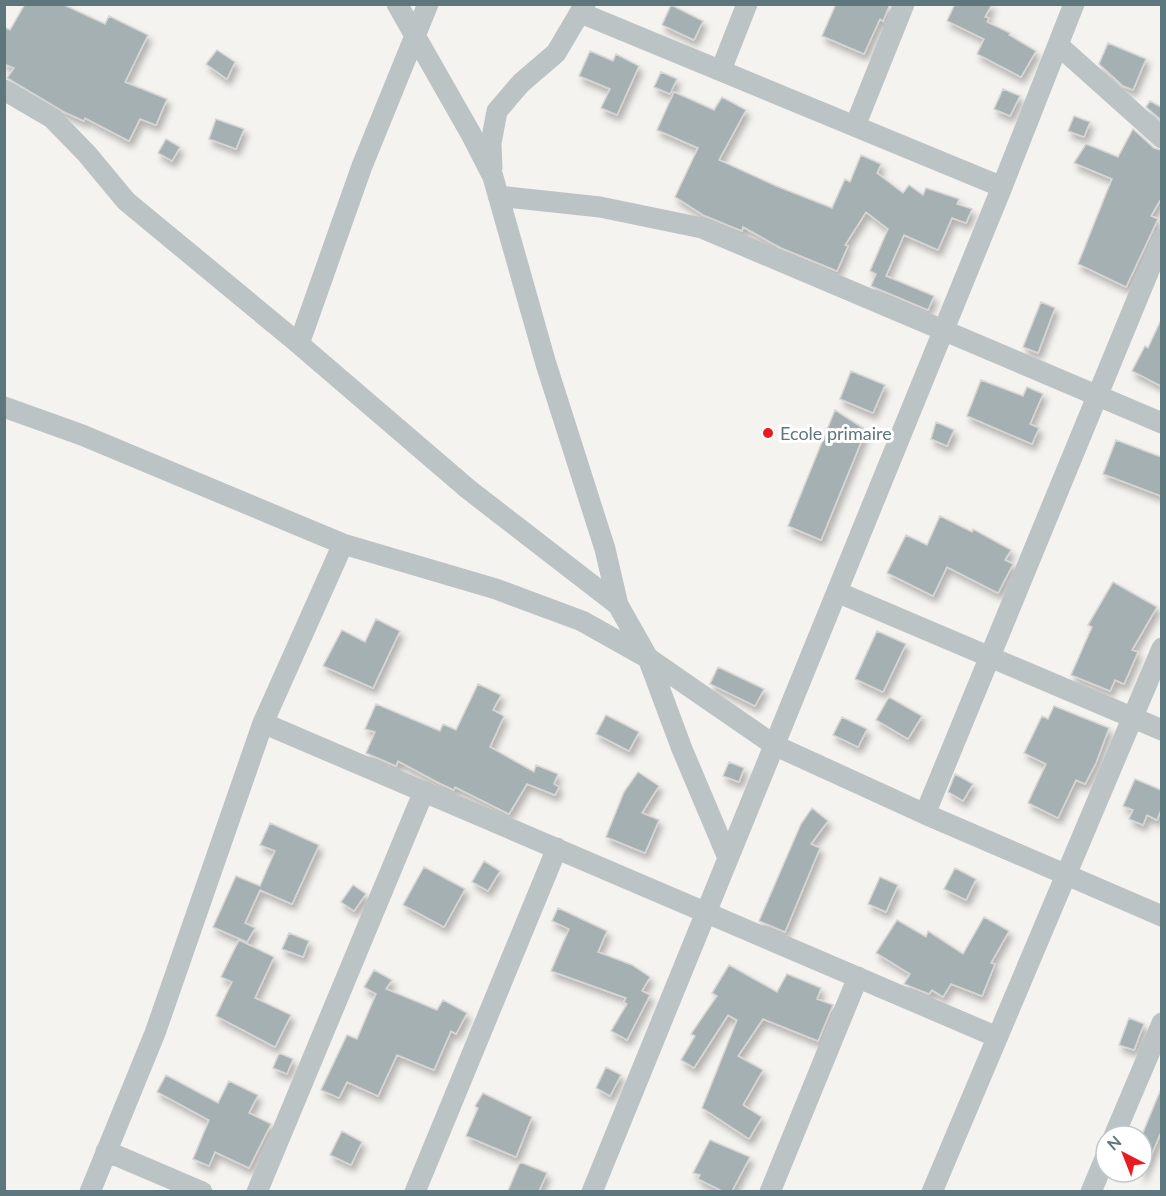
<svg xmlns="http://www.w3.org/2000/svg" width="1166" height="1196" viewBox="0 0 1166 1196" font-family="Lato,sans-serif">
<defs>
<filter id="shadow"><feDropShadow dx="3.5" dy="6" stdDeviation="3" flood-color="#0004"/></filter>
</defs>
<rect width="100%" height="100%" fill="#f5f3f0"/>
<path fill="#a4b0b2" stroke="#d6d5d3" stroke-width="1.5" filter="url(#shadow)" d="M 25,4 L 62,4 L 105,24 L 109,16 L 148,35 L 125,82 L 167,99 L 156,125 L 140,119 L 129,141 L 85,118 L 84,121 L 64,112 L 7,78 L 14,68 L 4,64 L 4,27 L 10,30 Z
M 836,4 L 890,4 L 883,21 L 880,19 L 864,54 L 822,36 Z
M 955,4 L 992,4 L 985,17 L 989,18 L 987,22 L 1010,33 L 1009,35 L 1036,51 L 1021,77 L 977,54 L 984,39 L 947,21 Z
M 671,5 L 703,21 L 694,40 L 662,25 Z
M 1108,43 L 1146,59 L 1133,90 L 1123,86 L 1099,64 Z
M 217,50 L 235,62 L 227,79 L 206,64 Z
M 590,51 L 613,61 L 616,54 L 639,66 L 617,115 L 601,108 L 610,89 L 579,76 Z
M 661,72 L 677,79 L 670,94 L 654,87 Z
M 1003,89 L 1020,96 L 1010,116 L 994,109 Z
M 674,92 L 714,110 L 722,97 L 746,110 L 719,160 L 776,186 L 832,208 L 845,179 L 850,182 L 861,155 L 881,164 L 877,173 L 903,193 L 909,185 L 923,195 L 926,188 L 959,199 L 957,204 L 972,209 L 966,223 L 952,218 L 938,250 L 904,235 L 886,276 L 934,296 L 928,310 L 871,286 L 876,274 L 870,271 L 888,229 L 866,212 L 845,245 L 848,246 L 837,271 L 781,248 L 743,227 L 742,231 L 703,215 L 675,197 L 698,148 L 657,130 Z
M 1150,101 L 1161,107 L 1161,120 L 1146,107 Z
M 1074,116 L 1090,122 L 1084,137 L 1068,131 Z
M 216,119 L 244,129 L 236,149 L 209,139 Z
M 1133,129 L 1154,148 L 1161,150 L 1161,199 L 1151,216 L 1158,219 L 1126,287 L 1078,264 L 1112,179 L 1074,163 L 1086,144 L 1118,157 Z
M 166,139 L 180,147 L 172,161 L 158,153 Z
M 1041,302 L 1055,308 L 1038,353 L 1023,347 Z
M 1161,320 L 1161,386 L 1132,371 L 1145,346 L 1148,348 Z
M 851,371 L 885,385 L 873,413 L 840,399 Z
M 981,380 L 1023,396 L 1027,387 L 1043,394 L 1030,424 L 1039,428 L 1032,444 L 967,416 Z
M 835,410 L 866,430 L 821,540 L 788,526 Z
M 936,422 L 954,430 L 947,446 L 931,439 Z
M 1116,440 L 1161,457 L 1161,496 L 1103,474 Z
M 940,516 L 972,532 L 973,529 L 1011,550 L 1005,560 L 1013,564 L 998,593 L 947,567 L 933,596 L 887,573 L 906,535 L 927,545 Z
M 1113,582 L 1157,607 L 1132,650 L 1138,652 L 1124,684 L 1115,680 L 1110,691 L 1071,675 L 1092,627 L 1088,625 Z
M 376,619 L 400,631 L 373,688 L 323,666 L 342,630 L 365,642 Z
M 877,631 L 906,644 L 883,692 L 855,679 Z
M 718,667 L 764,689 L 755,706 L 710,684 Z
M 478,684 L 501,695 L 493,710 L 504,716 L 490,747 L 534,772 L 536,765 L 558,774 L 554,784 L 559,787 L 555,795 L 527,784 L 509,814 L 455,787 L 454,790 L 439,783 L 398,761 L 396,766 L 366,753 L 375,732 L 365,729 L 376,704 L 440,731 L 443,724 L 456,730 Z
M 889,697 L 922,716 L 908,739 L 876,720 Z
M 1054,706 L 1109,728 L 1096,763 L 1085,784 L 1076,780 L 1058,818 L 1028,803 L 1046,764 L 1024,753 L 1042,716 L 1048,719 Z
M 606,715 L 639,732 L 629,751 L 596,734 Z
M 842,717 L 867,729 L 858,747 L 833,735 Z
M 729,762 L 744,768 L 739,782 L 723,776 Z
M 638,772 L 659,786 L 642,813 L 659,820 L 645,853 L 606,837 L 624,792 Z
M 955,774 L 973,784 L 963,801 L 948,792 Z
M 1135,779 L 1161,790 L 1161,810 L 1157,820 L 1147,815 L 1143,825 L 1129,819 L 1133,810 L 1123,806 Z
M 812,808 L 828,821 L 811,844 L 820,848 L 785,932 L 759,921 L 801,824 Z
M 270,823 L 319,845 L 292,904 L 260,890 L 245,923 L 255,928 L 247,942 L 213,927 L 236,876 L 260,886 L 275,851 L 260,845 Z
M 484,861 L 500,871 L 488,891 L 472,882 Z
M 424,867 L 465,889 L 444,927 L 403,905 Z
M 955,868 L 976,879 L 966,900 L 944,889 Z
M 880,877 L 898,885 L 886,912 L 868,904 Z
M 353,885 L 366,894 L 354,911 L 341,902 Z
M 558,908 L 607,931 L 598,952 L 632,965 L 650,977 L 642,991 L 650,995 L 627,1040 L 611,1031 L 627,1004 L 624,1002 L 626,998 L 551,971 L 569,929 L 552,921 Z
M 984,917 L 1009,931 L 991,963 L 995,964 L 982,996 L 951,984 L 943,997 L 932,990 L 929,994 L 904,984 L 910,974 L 876,953 L 897,920 L 926,937 L 928,931 L 963,954 Z
M 289,933 L 309,941 L 303,957 L 282,949 Z
M 239,940 L 274,957 L 255,998 L 291,1015 L 275,1047 L 216,1016 L 232,982 L 221,977 Z
M 729,965 L 777,992 L 787,974 L 821,988 L 817,999 L 833,1005 L 818,1041 L 763,1019 L 738,1056 L 763,1070 L 743,1105 L 762,1117 L 749,1139 L 702,1108 L 737,1020 L 728,1015 L 694,1068 L 681,1060 L 695,1036 L 691,1034 L 717,996 L 712,993 Z
M 374,970 L 392,980 L 386,989 L 437,1010 L 443,1000 L 467,1013 L 456,1034 L 451,1031 L 434,1070 L 397,1055 L 378,1096 L 347,1082 L 339,1098 L 321,1090 L 347,1035 L 357,1039 L 376,994 L 364,987 Z
M 1129,1018 L 1144,1024 L 1134,1050 L 1119,1045 Z
M 279,1053 L 293,1059 L 287,1074 L 273,1068 Z
M 606,1067 L 621,1075 L 610,1096 L 596,1088 Z
M 166,1075 L 218,1103 L 229,1081 L 258,1095 L 249,1113 L 271,1124 L 249,1168 L 215,1152 L 209,1166 L 193,1159 L 209,1120 L 157,1092 Z
M 1161,1089 L 1161,1132 L 1142,1177 L 1142,1135 Z
M 483,1093 L 532,1117 L 516,1157 L 466,1136 L 478,1108 L 475,1106 Z
M 342,1131 L 362,1142 L 351,1165 L 330,1155 Z
M 710,1140 L 750,1157 L 732,1191 L 722,1191 L 698,1179 L 700,1175 L 693,1173 Z
M 520,1162 L 547,1173 L 539,1191 L 508,1191 Z"/>
<g fill="none" stroke-linecap="round" stroke-linejoin="round">
<path stroke="#bcc3c5" stroke-width="21" d="M 397,4 L 471,134 L 493,177 L 546,364 L 605,549 L 618,605 L 648,658 L 682,749 L 728,858
M 428,4 L 362,166 L 299,344 L 468,489 L 618,605
M 581,13 L 1002,187
M 1058,45 L 1162,138
M 721,70 L 747,4
M 4,90 L 52,118 L 87,154 L 126,201 L 299,344
M 855,126 L 904,4
M 492,168 L 491,143 L 497,111 L 521,83 L 556,53 L 585,4
M 498,196 L 600,207 L 702,228 L 1162,423
M 4,407 L 82,435 L 343,544 L 496,589 L 582,621 L 648,658 L 774,745 L 925,814 L 1162,916
M 837,592 L 1162,730
M 263,723 L 997,1037
M 925,814 L 1162,239
M 1114,1136 L 1162,1023
M 106,1151 L 202,1192
M 90,1192 L 155,1033 L 263,723 L 343,544
M 257,1192 L 424,791
M 415,1192 L 557,848
M 592,1192 L 1002,187 L 1074,4
M 770,1192 L 858,977
M 932,1192 L 1162,648
M 1091,1192 L 1106,1156"/>
</g>
<circle fill="#e91b21" stroke="#fff" stroke-width="2" cx="768" cy="433" r="6"/>
<g text-anchor="middle" dominant-baseline="central" stroke-width="6" stroke-linejoin="round" paint-order="stroke">
<g font-size="18" fill="#5e777c" stroke="#fff" text-anchor="start">
<text x="780" y="433">Ecole primaire</text>
</g>
</g>
<rect width="1166" height="1196" fill="none" stroke="#5e777c" stroke-width="12"/>
<g transform="translate(1124 1154) rotate(318)"><circle r="28" fill="#ffffff" stroke="#bfc9cb" stroke-width="1.5"/>
<path d="M0-4.5L10 22L0 15L-10 22Z" fill="#e91b21"/>
<text y="-9" font-size="16" font-weight="bold" text-anchor="middle" fill="#5e777c">N</text>
</g>
</svg>
